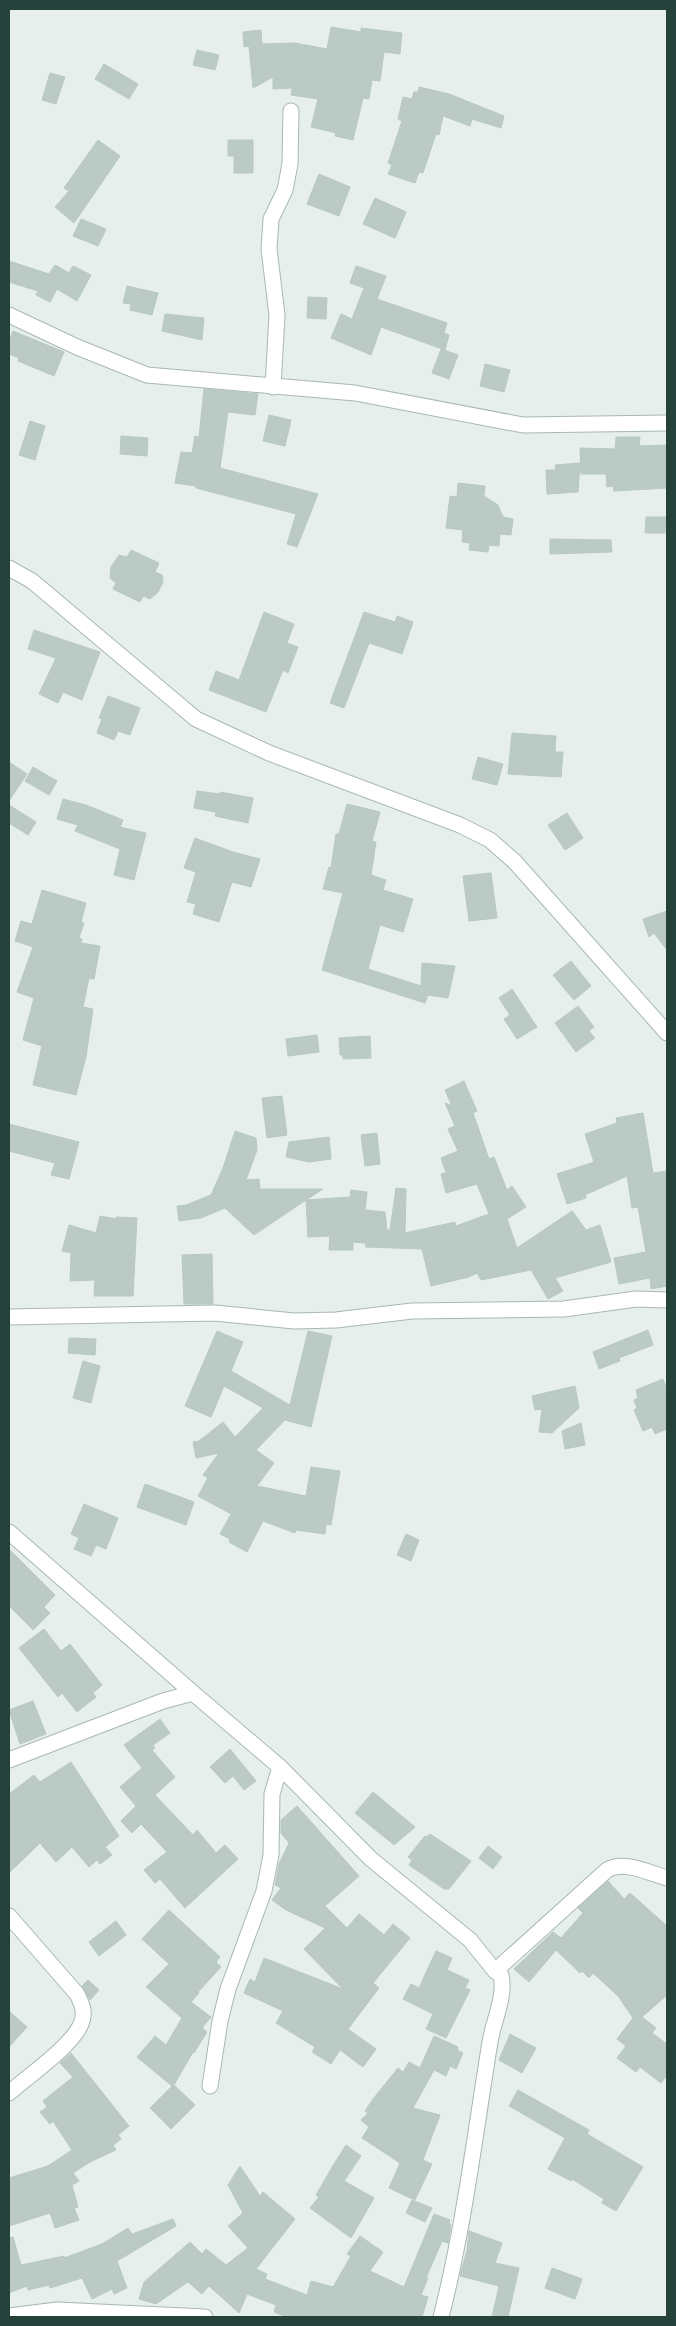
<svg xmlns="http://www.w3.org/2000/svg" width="676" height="2326" viewBox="0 0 676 2326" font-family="Poppins,sans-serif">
<rect width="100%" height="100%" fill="#e6efeb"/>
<path fill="#bbcac4" stroke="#b8c9c2" d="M 331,27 L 361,32 L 361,28 L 402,33 L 400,54 L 384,52 L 380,81 L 372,80 L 369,99 L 363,98 L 353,140 L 335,136 L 336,133 L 311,127 L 318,99 L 291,95 L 292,88 L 273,89 L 273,77 L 253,88 L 249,46 L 244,47 L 243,32 L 261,30 L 262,44 L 295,43 L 327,49 Z
M 197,50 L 219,55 L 215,70 L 193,65 Z
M 104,64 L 138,84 L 129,99 L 95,79 Z
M 50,73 L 65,77 L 56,104 L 42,100 Z
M 419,87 L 449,94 L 504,116 L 501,128 L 472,119 L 470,126 L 443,116 L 439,135 L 436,134 L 423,173 L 419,172 L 415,183 L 388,174 L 392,165 L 388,163 L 402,121 L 398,119 L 403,97 L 412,99 L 414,92 L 418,92 Z
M 98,140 L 120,156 L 74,223 L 55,207 L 69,191 L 64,188 Z
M 228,140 L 253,140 L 253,173 L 234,173 L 234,156 L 228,156 Z
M 319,174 L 350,187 L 339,216 L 307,204 Z
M 375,198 L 406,212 L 395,238 L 363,224 Z
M 81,219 L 106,229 L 98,246 L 73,236 Z
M 9,261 L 49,274 L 55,265 L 69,273 L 73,266 L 91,275 L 77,301 L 57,289 L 50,302 L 36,295 L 38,291 L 9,282 Z
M 356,266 L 386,276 L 377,299 L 447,323 L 444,333 L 449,335 L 445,350 L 381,327 L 371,355 L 331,338 L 341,314 L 352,319 L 364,288 L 350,283 Z
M 127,286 L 158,293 L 152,315 L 130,310 L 131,304 L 123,303 Z
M 308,297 L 327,298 L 326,319 L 307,318 Z
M 165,314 L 204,318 L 202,340 L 162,331 Z
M 13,331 L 64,352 L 54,376 L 18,361 L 19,358 L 9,354 L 9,342 Z
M 441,349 L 458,355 L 449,379 L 432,373 Z
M 485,364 L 510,370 L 504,392 L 480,386 Z
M 204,389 L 258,394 L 255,415 L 228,412 L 220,468 L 318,494 L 297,547 L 287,544 L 296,514 L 196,488 L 196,486 L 175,483 L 181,452 L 192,453 L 195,436 L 199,437 Z
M 269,415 L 291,420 L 285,446 L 263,441 Z
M 30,421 L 45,426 L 35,460 L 19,455 Z
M 121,436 L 148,438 L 147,456 L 120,454 Z
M 616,437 L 640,437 L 639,446 L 667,445 L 667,488 L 614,491 L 613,486 L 607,487 L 606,474 L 581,474 L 580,448 L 615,449 Z
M 580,463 L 578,492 L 547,494 L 546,470 L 556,470 L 555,465 Z
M 458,483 L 485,486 L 484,496 L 498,505 L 503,517 L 513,519 L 511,535 L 500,534 L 499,546 L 489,545 L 488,552 L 469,550 L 470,543 L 462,542 L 463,530 L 446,528 L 450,496 L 457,497 Z
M 646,517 L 666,517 L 665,533 L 645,533 Z
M 550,539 L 611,540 L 612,552 L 550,554 Z
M 131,550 L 159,563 L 155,572 L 162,575 L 163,582 L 158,592 L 150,599 L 143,596 L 140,602 L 113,589 L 116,583 L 110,578 L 111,567 L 119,555 L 127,557 Z
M 264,612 L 294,624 L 287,643 L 298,647 L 288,673 L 283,670 L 266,712 L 209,690 L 216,671 L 239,680 Z
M 364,612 L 395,622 L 397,616 L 413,622 L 402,654 L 369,643 L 344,708 L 330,703 Z
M 34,630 L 100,652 L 82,700 L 63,692 L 58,703 L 39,694 L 56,658 L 28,649 Z
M 108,696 L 140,708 L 130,735 L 118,731 L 114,740 L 97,733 L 102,719 L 99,718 Z
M 512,733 L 556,736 L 555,752 L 563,752 L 561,777 L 508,774 Z
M 478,757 L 503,764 L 497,785 L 472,779 Z
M 9,762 L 27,774 L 9,801 Z
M 33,767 L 57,781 L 49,795 L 25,781 Z
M 197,791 L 220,794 L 220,792 L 253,798 L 248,823 L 215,816 L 216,812 L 194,808 Z
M 63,799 L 86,805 L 123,820 L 120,827 L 146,833 L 134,880 L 114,875 L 120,849 L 75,831 L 78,825 L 57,819 Z
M 347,804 L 380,812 L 372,841 L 376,842 L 371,875 L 386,880 L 383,890 L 413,899 L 403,932 L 380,925 L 368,969 L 421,986 L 422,963 L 455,966 L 448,998 L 428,995 L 425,1003 L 322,970 L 343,893 L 323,889 L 329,867 L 331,868 L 336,834 L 339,834 Z
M 9,805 L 36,822 L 28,835 L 9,823 Z
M 567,813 L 583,838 L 565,850 L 548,825 Z
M 195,838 L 233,852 L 260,859 L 251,887 L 232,882 L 219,922 L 193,914 L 196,904 L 187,902 L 196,872 L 184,868 Z
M 491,873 L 497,918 L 469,921 L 463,876 Z
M 42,890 L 86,903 L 81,922 L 84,923 L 79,938 L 82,939 L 81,943 L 100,946 L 94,979 L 89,978 L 83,1007 L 93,1009 L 86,1057 L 76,1095 L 33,1085 L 42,1046 L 23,1040 L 34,998 L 17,992 L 33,947 L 15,941 L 21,921 L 32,924 Z
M 667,911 L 667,950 L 654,933 L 649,937 L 643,919 Z
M 571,961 L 591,986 L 574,1000 L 553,975 Z
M 512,989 L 537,1027 L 517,1039 L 504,1019 L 510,1015 L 499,998 Z
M 578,1006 L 594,1027 L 589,1031 L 595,1038 L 576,1052 L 555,1023 Z
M 317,1035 L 319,1052 L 288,1056 L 286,1039 Z
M 370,1036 L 371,1058 L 343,1059 L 343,1055 L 340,1055 L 339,1038 Z
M 464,1081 L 477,1111 L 473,1113 L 489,1159 L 494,1157 L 507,1190 L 512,1186 L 526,1207 L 507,1219 L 517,1248 L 572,1211 L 586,1230 L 600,1225 L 611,1262 L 555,1278 L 563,1291 L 548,1299 L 531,1270 L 481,1280 L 477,1273 L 469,1277 L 431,1286 L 422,1249 L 366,1247 L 365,1243 L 353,1242 L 353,1250 L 329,1250 L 330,1236 L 308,1237 L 306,1200 L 254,1235 L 225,1208 L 201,1218 L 179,1221 L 177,1206 L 186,1205 L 211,1195 L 223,1168 L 235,1131 L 256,1138 L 257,1150 L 246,1180 L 259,1179 L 260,1189 L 323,1189 L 306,1200 L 350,1197 L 351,1190 L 367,1192 L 365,1210 L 385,1212 L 387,1230 L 390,1230 L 396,1188 L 406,1189 L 405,1233 L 455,1222 L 456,1226 L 489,1214 L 477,1184 L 446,1193 L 441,1174 L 446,1173 L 441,1158 L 458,1151 L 448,1129 L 455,1126 L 445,1103 L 452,1106 L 445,1090 Z
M 282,1096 L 287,1135 L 267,1138 L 262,1098 Z
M 643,1113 L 653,1173 L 667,1171 L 667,1286 L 651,1289 L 650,1278 L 619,1284 L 614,1258 L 646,1252 L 638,1207 L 632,1208 L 627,1176 L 585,1195 L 586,1198 L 567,1204 L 557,1174 L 594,1162 L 585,1134 L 617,1123 L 616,1118 Z
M 9,1124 L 79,1142 L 69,1179 L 51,1175 L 55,1163 L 9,1151 Z
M 377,1133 L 380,1164 L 365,1166 L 361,1135 Z
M 329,1137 L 331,1159 L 309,1162 L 286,1157 L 289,1142 Z
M 100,1216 L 116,1219 L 116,1217 L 137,1218 L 133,1296 L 94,1296 L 95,1280 L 70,1281 L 71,1253 L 62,1251 L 69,1225 L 96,1233 Z
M 212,1254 L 213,1304 L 184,1304 L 182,1255 Z
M 648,1330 L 653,1345 L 619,1358 L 620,1361 L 599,1369 L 593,1352 Z
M 217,1331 L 243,1342 L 231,1371 L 290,1405 L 308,1331 L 332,1336 L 311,1427 L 285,1420 L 256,1450 L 274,1463 L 257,1486 L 306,1496 L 311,1467 L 340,1471 L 331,1525 L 326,1524 L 325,1534 L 296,1530 L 295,1533 L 263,1521 L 247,1552 L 229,1542 L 230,1539 L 220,1534 L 231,1514 L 198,1496 L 208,1478 L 203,1475 L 219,1453 L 196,1458 L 193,1442 L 199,1441 L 223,1422 L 235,1437 L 263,1408 L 224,1386 L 211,1417 L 185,1406 Z
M 69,1338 L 96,1339 L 95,1355 L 68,1353 Z
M 83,1361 L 100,1366 L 91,1403 L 73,1398 Z
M 663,1379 L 667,1390 L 667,1429 L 655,1434 L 652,1427 L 643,1431 L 634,1410 L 637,1408 L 634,1400 L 638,1398 L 636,1390 Z
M 575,1386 L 579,1408 L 552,1433 L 539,1432 L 542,1409 L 535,1410 L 532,1396 Z
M 581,1423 L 585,1445 L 565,1449 L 562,1431 Z
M 145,1484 L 194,1502 L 186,1525 L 137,1507 Z
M 84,1504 L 118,1518 L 106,1549 L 96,1545 L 91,1556 L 74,1549 L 79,1538 L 71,1534 Z
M 406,1534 L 419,1540 L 411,1561 L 397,1555 Z
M 9,1549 L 55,1595 L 44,1607 L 50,1613 L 33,1630 L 9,1606 Z
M 44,1629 L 61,1651 L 70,1644 L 102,1685 L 93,1693 L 96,1697 L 77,1712 L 62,1693 L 58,1697 L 19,1648 Z
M 33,1701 L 46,1734 L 20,1744 L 9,1710 Z
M 160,1719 L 170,1733 L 153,1745 L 155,1748 L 152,1750 L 175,1777 L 155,1795 L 193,1835 L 197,1830 L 216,1853 L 225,1845 L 238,1859 L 185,1908 L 160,1879 L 155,1883 L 144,1870 L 167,1852 L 141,1824 L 132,1833 L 121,1821 L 136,1806 L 120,1787 L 142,1768 L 124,1745 Z
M 230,1749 L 256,1781 L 244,1790 L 233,1776 L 225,1783 L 210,1767 Z
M 71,1762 L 119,1836 L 105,1847 L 112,1855 L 100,1864 L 97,1860 L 89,1867 L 72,1847 L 56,1862 L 40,1843 L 9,1873 L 9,1794 L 34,1775 L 40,1782 Z
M 373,1792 L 415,1827 L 394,1845 L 355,1813 Z
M 297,1806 L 359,1876 L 325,1906 L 347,1928 L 359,1914 L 384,1935 L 393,1924 L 410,1938 L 373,1983 L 379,1988 L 348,2029 L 376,2049 L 363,2067 L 340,2050 L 331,2064 L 312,2052 L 315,2047 L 276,2023 L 283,2011 L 244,1993 L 250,1979 L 255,1982 L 264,1958 L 343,1989 L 304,1949 L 325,1928 L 286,1910 L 272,1900 L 281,1888 L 275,1885 L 279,1864 L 289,1843 L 281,1833 L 281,1820 Z
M 430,1834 L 471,1861 L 449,1889 L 444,1889 L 409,1865 L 412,1860 L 408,1857 L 425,1836 L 427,1837 Z
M 488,1846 L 502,1857 L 493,1869 L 479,1858 Z
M 608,1881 L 624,1899 L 630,1893 L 667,1926 L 667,1995 L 642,2017 L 656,2028 L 652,2033 L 667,2044 L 667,2075 L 661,2083 L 640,2067 L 636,2072 L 617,2058 L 626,2046 L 617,2039 L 633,2018 L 618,1996 L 593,1973 L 589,1978 L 582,1971 L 580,1973 L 556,1950 L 529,1982 L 514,1969 L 553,1932 L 561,1938 L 583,1913 L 578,1908 Z
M 169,1910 L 220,1957 L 216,1962 L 221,1967 L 198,1992 L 199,1993 L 191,2002 L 211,2017 L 202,2028 L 207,2032 L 194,2053 L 193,2052 L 174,2085 L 195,2105 L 171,2129 L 150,2108 L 172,2086 L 137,2057 L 155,2036 L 166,2045 L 182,2018 L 146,1987 L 169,1964 L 142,1939 Z
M 116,1921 L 126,1935 L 99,1956 L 89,1942 Z
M 436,1951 L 452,1958 L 447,1970 L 469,1980 L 465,1988 L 470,1990 L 446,2038 L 426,2029 L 433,2014 L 403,1999 L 411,1984 L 419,1988 Z
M 88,1980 L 99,1990 L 90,2000 L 82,1986 Z
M 9,2011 L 27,2027 L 9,2047 Z
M 510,2034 L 536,2048 L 522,2073 L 499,2060 Z
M 434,2036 L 458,2047 L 457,2050 L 463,2053 L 456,2069 L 450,2066 L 446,2076 L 434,2070 L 413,2108 L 440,2115 L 423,2160 L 432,2164 L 415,2200 L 389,2188 L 400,2163 L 362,2138 L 369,2127 L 361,2120 L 368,2113 L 365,2111 L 373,2099 L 398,2068 L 403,2072 L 409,2062 L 420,2068 Z
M 71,2053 L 129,2126 L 118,2135 L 121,2139 L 113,2145 L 116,2150 L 90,2162 L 73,2173 L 79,2181 L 72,2185 L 78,2207 L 74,2208 L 79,2220 L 55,2228 L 50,2213 L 9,2226 L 9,2178 L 48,2166 L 72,2150 L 53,2121 L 50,2124 L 40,2112 L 47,2107 L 43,2101 L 73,2077 L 60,2063 Z
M 518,2090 L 589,2130 L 587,2134 L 643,2167 L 616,2211 L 602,2203 L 604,2199 L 572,2179 L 571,2181 L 548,2169 L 565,2138 L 509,2106 Z
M 346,2145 L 361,2156 L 344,2181 L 374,2198 L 351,2238 L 310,2208 L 319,2197 L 316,2195 L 334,2164 Z
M 240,2166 L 260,2196 L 263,2192 L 295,2219 L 256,2269 L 267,2274 L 265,2279 L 307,2295 L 311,2281 L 333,2287 L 351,2256 L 347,2254 L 360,2236 L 383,2252 L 370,2271 L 404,2287 L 434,2214 L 450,2220 L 449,2224 L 451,2225 L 448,2243 L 442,2241 L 426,2278 L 428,2278 L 421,2295 L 428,2297 L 422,2317 L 287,2317 L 274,2312 L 276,2305 L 247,2294 L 239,2313 L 209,2286 L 202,2294 L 188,2282 L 156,2304 L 139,2299 L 144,2282 L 190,2242 L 202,2254 L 206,2249 L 226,2265 L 248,2248 L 228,2226 L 243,2213 L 228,2185 Z
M 412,2200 L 432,2208 L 425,2222 L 406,2213 Z
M 173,2219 L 176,2226 L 117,2261 L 127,2288 L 114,2294 L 112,2289 L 92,2299 L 82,2278 L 50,2288 L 49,2285 L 28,2290 L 27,2286 L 9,2293 L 9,2238 L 13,2237 L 21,2265 L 64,2256 L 64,2258 L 102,2244 L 128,2228 L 132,2234 Z
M 469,2231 L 502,2243 L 495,2263 L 519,2268 L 508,2317 L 492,2317 L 499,2286 L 460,2276 L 467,2250 Z
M 552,2268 L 582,2279 L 575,2299 L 545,2288 Z"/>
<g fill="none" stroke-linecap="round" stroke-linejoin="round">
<defs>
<path id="minor" d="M 9,315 L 77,347 L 147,375 L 355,393 L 523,425 L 667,423
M 273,387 L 277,315 L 269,249 L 271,219 L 285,190 L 290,164 L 291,111
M 9,568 L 32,581 L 196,719 L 269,753 L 460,825 L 490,840 L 515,862 L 667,1033
M 9,1317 L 215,1313 L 294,1321 L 336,1320 L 412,1311 L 564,1309 L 636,1299 L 667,1300
M 9,1532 L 193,1693
M 9,1760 L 163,1701 L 193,1693 L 280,1767 L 371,1859 L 470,1940 L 495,1971 L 501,1975 C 506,1996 493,2022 490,2042 C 475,2134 464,2227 441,2317
M 9,1916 L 77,1994 C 82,2004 86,2013 81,2024 C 72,2046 28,2076 9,2093
M 495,1971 L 607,1870 C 624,1860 649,1873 667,1878
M 210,2086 L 220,2021 L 228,1989 L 264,1891 L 271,1855 L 272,1794 L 280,1767
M 9,2316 L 57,2310 L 205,2317"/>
</defs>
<use href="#minor" stroke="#a8b8b2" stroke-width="17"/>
<use href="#minor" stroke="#fff" stroke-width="15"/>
</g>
<rect width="676" height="2326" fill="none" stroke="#24423a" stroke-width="20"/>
</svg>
